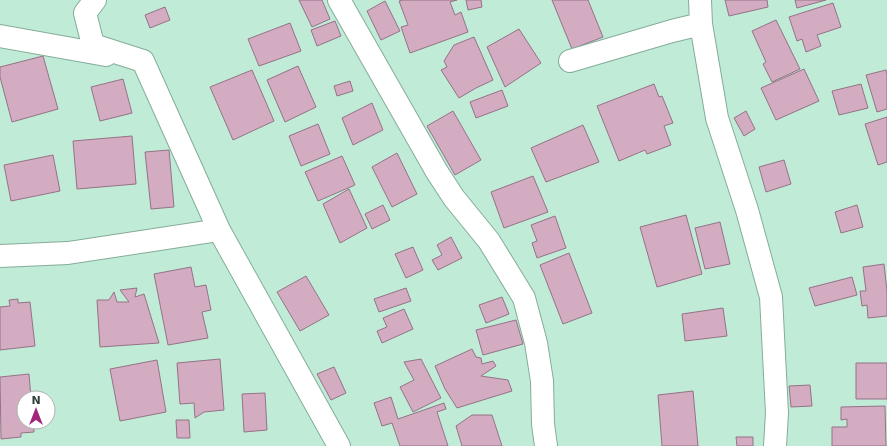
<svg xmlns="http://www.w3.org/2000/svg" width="887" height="446" viewBox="0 0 887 446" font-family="'DejaVu Sans',sans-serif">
<rect width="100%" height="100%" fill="#c0ebd6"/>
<path fill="#d3acc2" stroke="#957286" d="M 299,0 L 322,0 L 330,19 L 312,27 Z
M 403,0 L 457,0 L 450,2 L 455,15 L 461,12 L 468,32 L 410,53 L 401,27 L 408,25 L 399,1 Z
M 466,0 L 481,0 L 482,7 L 468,10 Z
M 552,0 L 588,0 L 603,37 L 572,49 Z
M 725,0 L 767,0 L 768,7 L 729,16 Z
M 795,0 L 826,0 L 797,8 Z
M 385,1 L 400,31 L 381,40 L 367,11 Z
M 833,3 L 841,27 L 817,35 L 821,46 L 806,52 L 802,39 L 797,41 L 789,17 Z
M 165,7 L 170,20 L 150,28 L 145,15 Z
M 776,20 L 800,69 L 772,82 L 763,64 L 766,62 L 752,31 Z
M 335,21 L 341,36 L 317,46 L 311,30 Z
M 290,23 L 301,51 L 259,66 L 248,39 Z
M 519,29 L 541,63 L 505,87 L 487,47 Z
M 474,37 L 493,80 L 476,88 L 459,98 L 441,70 L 447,67 L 444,61 L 454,45 Z
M 43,56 L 58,109 L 12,122 L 0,77 L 0,67 Z
M 298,66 L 316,107 L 285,122 L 267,80 Z
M 804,69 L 819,101 L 776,120 L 761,88 Z
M 252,70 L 274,121 L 233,140 L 210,87 Z
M 886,70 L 887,74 L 887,109 L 877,112 L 866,75 Z
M 123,79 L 132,113 L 100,121 L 91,87 Z
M 350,81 L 353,91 L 337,96 L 334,86 Z
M 654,84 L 659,97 L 662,96 L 673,123 L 664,126 L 671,145 L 647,154 L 645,150 L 619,161 L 597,106 Z
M 861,84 L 868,108 L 839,115 L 832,91 Z
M 502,90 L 508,106 L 476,118 L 470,102 Z
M 372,103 L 383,130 L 353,145 L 342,118 Z
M 453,111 L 481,160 L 455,175 L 427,126 Z
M 746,111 L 755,129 L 744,136 L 734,118 Z
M 887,117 L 887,162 L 878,165 L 865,124 Z
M 318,124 L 330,154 L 301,166 L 289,136 Z
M 583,125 L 599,162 L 546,182 L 531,148 Z
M 132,136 L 136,184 L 77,189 L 73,141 Z
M 169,150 L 174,207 L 151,209 L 145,152 Z
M 397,153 L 417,194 L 392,207 L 372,167 Z
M 53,155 L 60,191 L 11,201 L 4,165 Z
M 342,156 L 355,185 L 318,201 L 305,172 Z
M 784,160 L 791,184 L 766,192 L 759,167 Z
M 533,176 L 548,212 L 504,228 L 491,192 Z
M 349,189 L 367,228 L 340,243 L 323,204 Z
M 383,205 L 390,220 L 372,229 L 365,214 Z
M 857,205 L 863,227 L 841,233 L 835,212 Z
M 686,215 L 702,274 L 657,287 L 640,227 Z
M 555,216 L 566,248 L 537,258 L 532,243 L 537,241 L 531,225 Z
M 720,222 L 730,264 L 705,269 L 695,228 Z
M 451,237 L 462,258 L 438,270 L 432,260 L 442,255 L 437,245 Z
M 413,247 L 423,270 L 406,278 L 395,254 Z
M 569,253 L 592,313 L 563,324 L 540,265 Z
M 884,264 L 887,291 L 887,316 L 868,318 L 867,305 L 862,306 L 860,291 L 866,291 L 863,267 Z
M 191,267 L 195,287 L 206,285 L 211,310 L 202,312 L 208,338 L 168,345 L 154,274 Z
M 306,276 L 329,315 L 300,331 L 277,292 Z
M 852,277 L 857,295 L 815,306 L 809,288 Z
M 137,288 L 135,297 L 144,294 L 159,343 L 100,347 L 97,300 L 109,300 L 114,292 L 117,302 L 129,302 L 120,290 Z
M 406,288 L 411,301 L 379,312 L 374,299 Z
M 502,297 L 509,314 L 486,323 L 479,305 Z
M 18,299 L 18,303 L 30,302 L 35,346 L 0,350 L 0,307 L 10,306 L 9,300 Z
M 723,308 L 727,336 L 685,341 L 682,314 Z
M 404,309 L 413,329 L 382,343 L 377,331 L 387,327 L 383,318 Z
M 516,320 L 523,344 L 483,355 L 476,330 Z
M 472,349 L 476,357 L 481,358 L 482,364 L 493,361 L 496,366 L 481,376 L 508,380 L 512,391 L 457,408 L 445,389 L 435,366 Z
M 220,359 L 224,410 L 204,412 L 195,418 L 194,403 L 180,404 L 177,363 Z
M 421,359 L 441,398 L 413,412 L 400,387 L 414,380 L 404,362 Z
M 157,360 L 166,412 L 120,421 L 110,369 Z
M 856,363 L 887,363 L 887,399 L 856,399 Z
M 334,367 L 346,393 L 331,400 L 317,374 Z
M 29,374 L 31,398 L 24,398 L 24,422 L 33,422 L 34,432 L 21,433 L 21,437 L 1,439 L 0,377 Z
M 810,385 L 812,406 L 791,407 L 789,386 Z
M 693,391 L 698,446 L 662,446 L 658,395 Z
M 265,393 L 267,430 L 244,432 L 242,394 Z
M 391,397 L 398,419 L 444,403 L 446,409 L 437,412 L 448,446 L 400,446 L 392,423 L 382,426 L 374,403 Z
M 885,406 L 886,446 L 832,446 L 832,427 L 847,427 L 847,419 L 841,420 L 841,407 Z
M 472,415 L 492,415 L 502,446 L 462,446 L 456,426 Z
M 176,420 L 189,420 L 190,438 L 177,438 Z
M 736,437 L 753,437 L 753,446 L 737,446 Z"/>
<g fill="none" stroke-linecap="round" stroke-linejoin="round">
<defs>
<path id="minor" d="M 95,0 L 85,13 L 93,45 L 143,61 L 219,230 L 339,446
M 339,0 L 437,172 L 454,198 L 489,241 L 524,298 L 536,343 L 542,381 L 543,424 L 546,446
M 700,0 L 701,24 L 717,118 L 747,210 L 771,297 L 777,413 L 775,446
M 0,36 L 106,55
M 570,61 L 672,31 L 701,24
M 0,256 L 68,253 L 219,230"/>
</defs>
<use href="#minor" stroke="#84ad99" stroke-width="24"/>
<use href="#minor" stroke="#fff" stroke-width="22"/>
</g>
<g transform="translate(36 410)"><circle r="19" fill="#ffffff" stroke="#acb3b0"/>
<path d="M0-3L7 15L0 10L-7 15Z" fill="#a2277b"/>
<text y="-6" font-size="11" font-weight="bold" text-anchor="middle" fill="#304139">N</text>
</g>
</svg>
